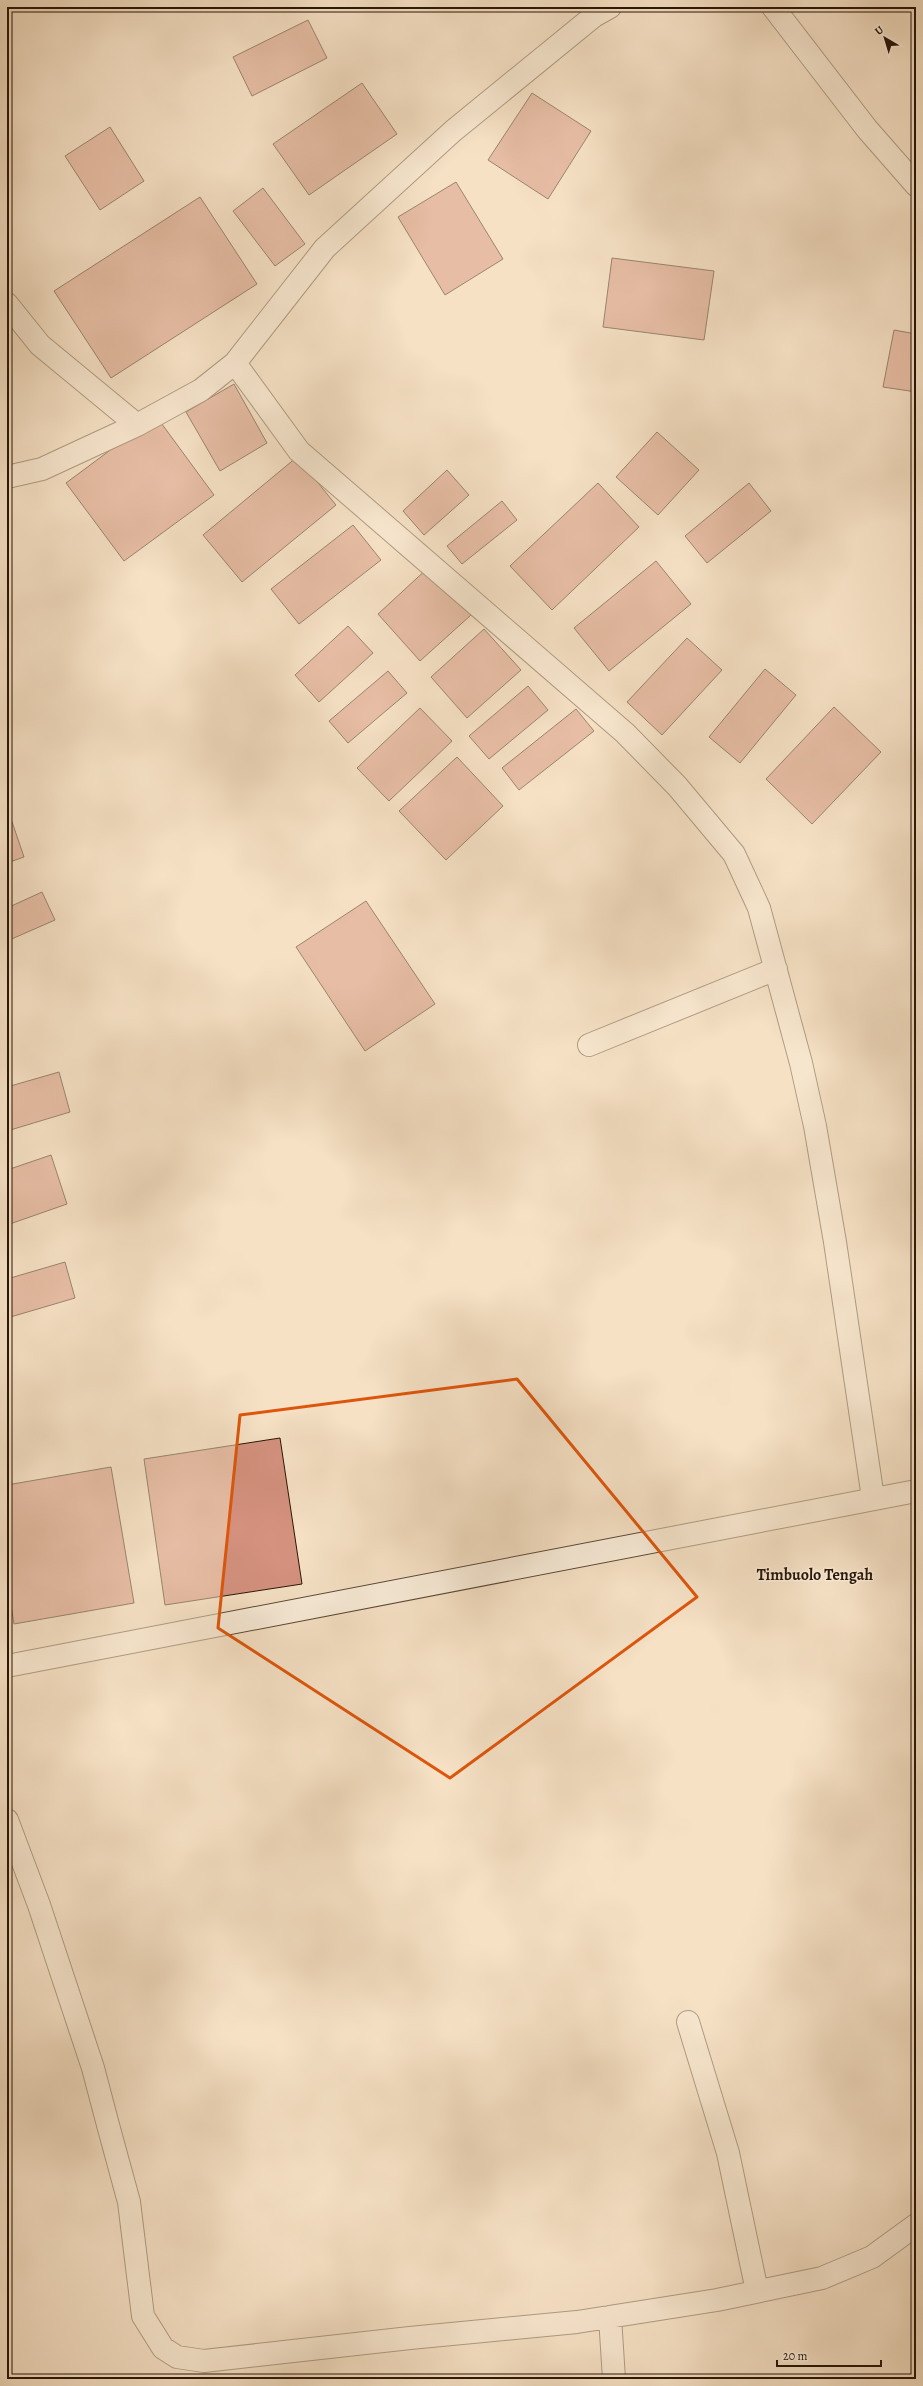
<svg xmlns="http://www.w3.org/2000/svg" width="923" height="2386" viewBox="0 0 923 2386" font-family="Alegreya,serif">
<rect width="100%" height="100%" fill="#f6e1c5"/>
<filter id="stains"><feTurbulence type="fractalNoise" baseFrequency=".005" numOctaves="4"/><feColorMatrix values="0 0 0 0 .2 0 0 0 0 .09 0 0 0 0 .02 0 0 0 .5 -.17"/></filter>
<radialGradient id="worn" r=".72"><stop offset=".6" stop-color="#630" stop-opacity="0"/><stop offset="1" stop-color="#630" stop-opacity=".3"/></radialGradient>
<path fill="#d5927f" stroke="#281506" d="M 308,20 L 327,58 L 252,96 L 233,57 Z
M 362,83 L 397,134 L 309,195 L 273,144 Z
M 532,93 L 591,131 L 548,199 L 488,160 Z
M 110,127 L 144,181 L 100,210 L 65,156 Z
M 456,182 L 503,259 L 445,295 L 398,217 Z
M 263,188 L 305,244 L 275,266 L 233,211 Z
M 200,197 L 257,284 L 111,378 L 54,291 Z
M 612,258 L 714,271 L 704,340 L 603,327 Z
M 894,330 L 916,334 L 916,392 L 883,387 Z
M 234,384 L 267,443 L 220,471 L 186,412 Z
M 156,416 L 214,495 L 124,561 L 66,483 Z
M 657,432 L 699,470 L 658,515 L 616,477 Z
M 297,457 L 336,505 L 242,582 L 203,535 Z
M 447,470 L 469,495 L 424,535 L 403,511 Z
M 598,483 L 639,527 L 552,610 L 510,566 Z
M 749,483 L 771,511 L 707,563 L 685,536 Z
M 502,501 L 517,520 L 462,564 L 447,546 Z
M 353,525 L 381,560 L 299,624 L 271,589 Z
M 656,561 L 691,604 L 609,671 L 574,628 Z
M 429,567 L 471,615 L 420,661 L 378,614 Z
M 348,626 L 373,653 L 319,702 L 295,675 Z
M 484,629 L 521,670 L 467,718 L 431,677 Z
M 687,638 L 722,670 L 662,735 L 627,702 Z
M 765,669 L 796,695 L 740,763 L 709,737 Z
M 388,671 L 407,693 L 348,743 L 329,721 Z
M 528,686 L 548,710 L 489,759 L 469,736 Z
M 834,707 L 881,752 L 812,824 L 766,779 Z
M 420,708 L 452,741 L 389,801 L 357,768 Z
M 576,709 L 594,731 L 519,790 L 502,768 Z
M 457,757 L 503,806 L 446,860 L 399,811 Z
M 9,813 L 24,857 L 7,863 L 7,814 Z
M 42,892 L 55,920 L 7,941 L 7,908 Z
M 366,901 L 435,1004 L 365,1051 L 296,947 Z
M 59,1072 L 70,1112 L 7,1131 L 7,1087 Z
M 51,1155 L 67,1204 L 7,1225 L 7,1170 Z
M 65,1262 L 75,1298 L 7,1318 L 7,1279 Z
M 280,1438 L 302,1584 L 165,1605 L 144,1459 Z
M 111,1467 L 134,1603 L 14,1624 L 7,1580 L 7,1485 Z"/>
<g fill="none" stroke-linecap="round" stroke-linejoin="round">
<defs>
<path id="minor" d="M 773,7 L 867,129 L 916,185
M 7,304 L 40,345 L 137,425
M 235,363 L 299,451 L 625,733 L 677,786 L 734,854 L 759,908 L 801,1063 L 815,1126 L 835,1242 L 873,1498
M 7,477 L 42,469 L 137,425 L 201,390 L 235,363 L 325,248 L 453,131 L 594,16 L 610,7
M 589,1045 L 776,969
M 7,1666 L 916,1491
M 7,1820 L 39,1905 L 93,2068 L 108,2125 L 129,2202 L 143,2316 L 163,2348 L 177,2357 L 204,2361 L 410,2338 L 577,2322 L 717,2300 L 822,2278 L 872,2257 L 916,2225
M 688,2022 L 728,2153 L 757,2291
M 610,2317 L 614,2379"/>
</defs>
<use href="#minor" stroke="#5c4836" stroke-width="24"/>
<use href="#minor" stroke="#f9ecd9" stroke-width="22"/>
</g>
<path d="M0 0H923V2386H0ZM 517,1379 L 697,1597 L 450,1778 L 218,1628 L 240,1415 Z" fill="#f6e1c5" fill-opacity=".55" fill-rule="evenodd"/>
<path fill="none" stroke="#de560c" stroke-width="3" stroke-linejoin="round" d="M 517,1379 L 697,1597 L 450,1778 L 218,1628 L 240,1415 Z"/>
<g text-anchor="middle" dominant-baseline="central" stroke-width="3" stroke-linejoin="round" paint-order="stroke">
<g font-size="16" font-weight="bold" fill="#281506" stroke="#f9ecd9">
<text x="815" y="1575">Timbuolo Tengah</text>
</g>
</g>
<rect width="923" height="2386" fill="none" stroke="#f6e1c5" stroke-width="24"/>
<rect x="8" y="8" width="907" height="2370" fill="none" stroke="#281506" stroke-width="2"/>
<rect x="12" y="12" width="899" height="2362" fill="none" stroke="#281506"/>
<g transform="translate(885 38) rotate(322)" stroke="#f9ecd9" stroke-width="3" paint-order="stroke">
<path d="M0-3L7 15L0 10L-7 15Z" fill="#281506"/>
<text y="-6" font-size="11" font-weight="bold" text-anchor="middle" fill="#281506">U</text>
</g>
<path d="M777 2360v6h104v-6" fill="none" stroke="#281506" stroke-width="2"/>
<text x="783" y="2360" font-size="12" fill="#281506" stroke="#f9ecd9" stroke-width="3" paint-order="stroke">20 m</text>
<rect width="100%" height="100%" filter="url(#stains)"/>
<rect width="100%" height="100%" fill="url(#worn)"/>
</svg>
